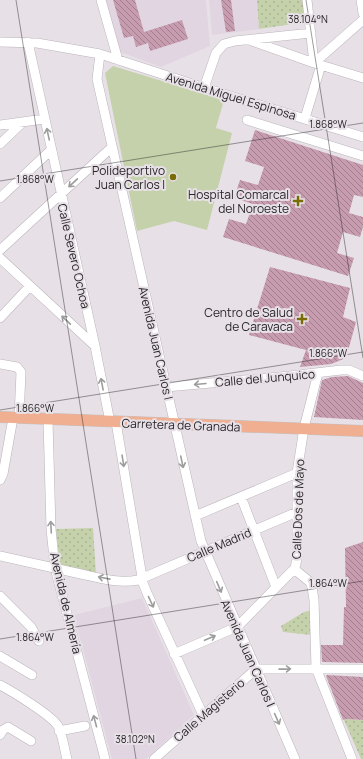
<svg xmlns="http://www.w3.org/2000/svg" width="363" height="759" viewBox="0 0 363 759" font-family="Manrope,sans-serif">
<defs>
<pattern id="park-dots" width="8" height="8" patternUnits="userSpaceOnUse"><rect width="8" height="8" fill="#c4d1aa"/><path d="M2 2h.1M6 6h.1" fill="none" stroke="#a8b392" stroke-width="1.8" stroke-linecap="round"/></pattern>
<pattern id="building-back-hatch" width="6" height="6" patternUnits="userSpaceOnUse"><rect width="6" height="6" fill="#c89caf"/><path d="M-1 5l2 2M0 0l6 6M5-1l2 2" fill="none" stroke="#a27f8e"/></pattern>
</defs>
<rect width="100%" height="100%" fill="#e7e1e7"/>
<path fill="#e1d5e2" d="M 105,0 L 206,0 L 210,46 L 161,67 L 120,52 Z
M 209,0 L 257,0 L 259,29 L 212,35 Z
M 142,598 L 194,715 L 146,759 L 112,759 L 74,615 Z"/>
<path fill="#c4d1aa" d="M 113,66 L 224,100 L 216,128 L 232,133 L 207,230 L 174,221 L 137,231 L 105,73 Z"/>
<path fill="url(#park-dots)" d="M 257,0 L 303,0 L 306,22 L 259,29 Z
M 93,528 L 96,574 L 60,566 L 56,529 Z
M 312,610 L 312,635 L 283,632 L 281,626 L 304,612 Z
M 347,719 L 363,720 L 363,759 L 361,759 L 344,720 Z"/>
<path fill="url(#building-back-hatch)" d="M 113,0 L 135,0 L 144,32 L 182,20 L 188,39 L 150,51 L 148,43 L 136,47 L 133,36 L 124,38 Z
M 221,0 L 231,0 L 235,31 L 226,32 Z
M 255,130 L 363,165 L 363,197 L 354,195 L 349,213 L 363,217 L 363,227 L 360,237 L 343,232 L 337,253 L 354,258 L 348,276 L 223,237 L 229,219 L 246,224 L 253,204 L 234,198 L 240,180 L 258,185 L 264,167 L 245,161 Z
M 270,267 L 350,288 L 343,317 L 356,322 L 346,358 L 331,364 L 300,367 L 306,350 L 249,335 Z
M 348,376 L 363,383 L 363,420 L 314,417 L 322,380 L 332,377 Z
M 363,542 L 363,663 L 322,662 L 321,645 L 343,645 L 344,607 L 346,607 L 345,548 Z
M 327,675 L 363,677 L 363,720 L 347,719 L 343,720 L 326,676 Z"/>
<g fill="none" stroke-linecap="round" stroke-linejoin="round">
<defs>
<path id="minor" d="M 101,0 L 118,60
M 307,0 L 314,63
M 361,0 L 363,13
M 252,41 L 314,63 L 363,78
M 0,42 L 37,43 L 100,54 L 208,89 L 363,137
M 28,42 L 95,346 L 110,422
M 100,54 L 97,79 L 201,541 L 295,759
M 314,63 L 363,20
M 204,88 L 216,53 L 224,44 L 235,41 L 311,33
M 305,118 L 321,65
M 247,120 L 363,156
M 0,125 L 44,119
M 0,144 L 23,122
M 0,198 L 51,150
M 0,250 L 112,147
M 0,258 L 95,346
M 0,318 L 30,286
M 0,364 L 17,367 L 21,372 L 19,418
M 166,387 L 290,376 L 341,370 L 349,370 L 363,376
M 48,420 L 51,529 L 55,568 L 105,759
M 116,422 L 143,583 L 147,593 L 203,715
M 0,480 L 3,474 L 13,418
M 241,497 L 276,587
M 195,516 L 297,473
M 0,556 C 27,562 54,568 81,574 C 99,578 119,584 138,580 L 297,512
M 294,569 L 310,582 L 312,587 L 314,600 L 316,668 L 352,759
M 0,596 L 31,627 L 39,641
M 174,654 L 237,627 L 245,619 L 295,568 L 297,559 L 297,473 L 304,428 L 318,373
M 0,656 L 32,675
M 0,685 C 13,692 51,715 58,726 C 63,736 64,748 67,759
M 59,731 L 85,726
M 0,735 L 3,730 L 8,727 L 31,741
M 154,759 L 256,669 L 363,669"/>
<path id="major" d="M 0,417 L 363,431"/>
</defs>
<use href="#minor" stroke="#bab4ba" stroke-width="10"/>
<use href="#major" stroke="#c3c2c3" stroke-width="12"/>
<use href="#minor" stroke="#fff" stroke-width="9"/>
<use href="#major" stroke="#f1af92" stroke-width="11"/>
</g>
<defs><path id="oneway-shaft" d="M-6 0H5M1.5-3L5.5 0L1.5 3" fill="none" stroke-width="1.6" stroke-linecap="round" stroke-linejoin="round"/></defs>
<g stroke="#9e9d9e">
<use href="#oneway-shaft" transform="translate(48 134) rotate(-102)"/>
<use href="#oneway-shaft" transform="translate(73 183) rotate(137)"/>
<use href="#oneway-shaft" transform="translate(66 320) rotate(-137)"/>
<use href="#oneway-shaft" transform="translate(102 384) rotate(-101)"/>
<use href="#oneway-shaft" transform="translate(200 384) rotate(175)"/>
<use href="#oneway-shaft" transform="translate(123 461) rotate(81)"/>
<use href="#oneway-shaft" transform="translate(182 462) rotate(78)"/>
<use href="#oneway-shaft" transform="translate(51 527) rotate(-93)"/>
<use href="#oneway-shaft" transform="translate(104 578) rotate(-169)"/>
<use href="#oneway-shaft" transform="translate(219 587) rotate(67)"/>
<use href="#oneway-shaft" transform="translate(151 602) rotate(65)"/>
<use href="#oneway-shaft" transform="translate(210 638) rotate(-23)"/>
<use href="#oneway-shaft" transform="translate(285 669) rotate(-1)"/>
<use href="#oneway-shaft" transform="translate(277 719) rotate(66)"/>
<use href="#oneway-shaft" transform="translate(95 721) rotate(-105)"/>
</g>
<path fill="none" stroke="#282528" stroke-width="1" stroke-opacity="0.45" d="M 16,0 L 136,759M 306,0 L 363,358M 0,181 L 363,123M 0,410 L 363,352M 0,639 L 363,581"/>
<g fill="#7a6c06" stroke="#e7e1e7" stroke-width="1.5">
<circle cx="173" cy="177" r="4"/>
<path d="M296 195h4v4h4v4h-4v4h-4v-4h-4v-4h4z"/>
<path d="M300 313h4v4h4v4h-4v4h-4v-4h-4v-4h4z"/>
</g>
<g text-anchor="middle" dominant-baseline="central" stroke-width="4" stroke-linejoin="round" paint-order="stroke">
<g font-size="12" fill="#282528" stroke="#e7e1e7">
<text transform="translate(231 96) rotate(17)">Avenida Miguel Espinosa</text>
<text transform="translate(74 256) rotate(77)">Calle Severo Ochoa</text>
<text transform="translate(156 343) rotate(77)">Avenida Juan Carlos I</text>
<text transform="translate(265 378) rotate(-5)">Calle del Junquico</text>
<text transform="translate(181 425) rotate(2)">Carretera de Granada</text>
<text transform="translate(298 509) rotate(-88)">Calle Dos de Mayo</text>
<text transform="translate(219 545) rotate(-23)">Calle Madrid</text>
<text transform="translate(66 603) rotate(77)">Avenida de Almería</text>
<text transform="translate(248 653) rotate(66)">Avenida Juan Carlos I</text>
<text transform="translate(209 710) rotate(-41)">Calle Magisterio</text>
</g>
<g font-size="12" fill="#282528" stroke="#e7e1e7" text-anchor="end">
<text x="165" y="170">Polideportivo<tspan x="165" dy="14">Juan Carlos I</tspan></text>
<text x="289" y="194">Hospital Comarcal<tspan x="289" dy="14">del Noroeste</tspan></text>
<text x="293" y="312">Centro de Salud<tspan x="293" dy="14">de Caravaca</tspan></text>
</g>
</g>
<g font-size="10" text-anchor="middle" fill="#282528" stroke="#e7e1e7" stroke-width="4" stroke-linejoin="round" paint-order="stroke">
<text x="308" y="23">38.104°N</text>
<text x="328" y="128">1.868°W</text>
<text x="35" y="183">1.868°W</text>
<text x="328" y="357">1.866°W</text>
<text x="35" y="412">1.866°W</text>
<text x="328" y="587">1.864°W</text>
<text x="35" y="641">1.864°W</text>
<text x="135" y="743">38.102°N</text>
</g>
</svg>
